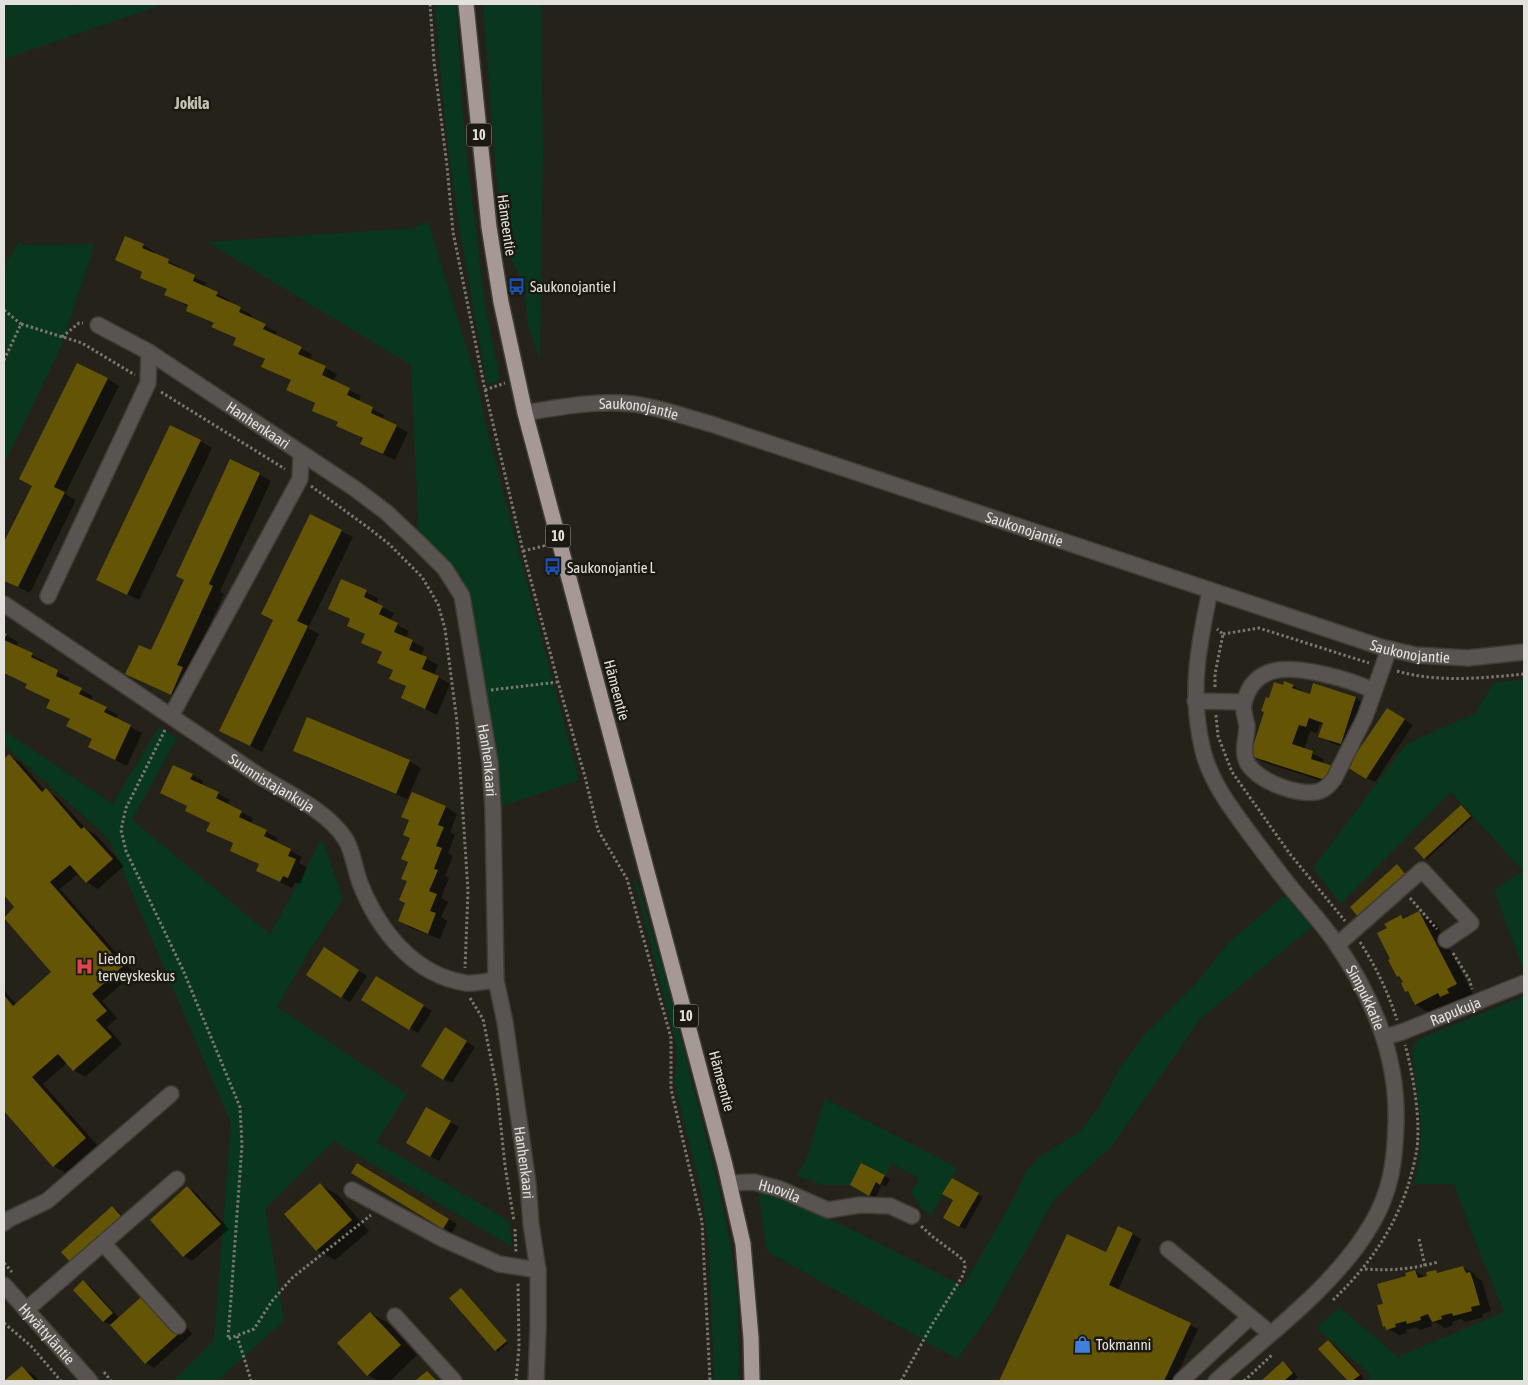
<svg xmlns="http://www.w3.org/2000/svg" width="1528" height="1385" viewBox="0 0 1528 1385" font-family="'Asap Condensed',sans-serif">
<rect width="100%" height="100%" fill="#242219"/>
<path fill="#08371d" d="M 4,4 L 69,4 L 75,7 L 84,4 L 165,4 L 4,59 Z
M 435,4 L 456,4 L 462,105 L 468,167 L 479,253 L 483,294 L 500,380 L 487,385 C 471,294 453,203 444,110 C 440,75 438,39 435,4 Z
M 483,4 L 541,4 L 543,150 L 540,360 L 528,325 L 524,286 L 507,250 L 496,176 Z
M 428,221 L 478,385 L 482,409 L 505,500 L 579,780 L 493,809 L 462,596 L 419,543 L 411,365 L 207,242 L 415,228 Z
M 19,241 L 23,245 L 95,244 L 61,347 L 4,464 L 4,268 Z
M 1524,679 L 1524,972 L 1494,890 L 1523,871 L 1451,792 L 1341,904 L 1313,868 L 1406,744 L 1476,713 L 1493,683 Z
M 159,727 L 177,738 L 132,820 L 270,934 L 322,839 L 343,898 L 302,963 L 277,1007 L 407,1094 L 376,1142 L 509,1221 L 512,1247 L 334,1141 L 265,1209 L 284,1321 L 217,1381 L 173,1381 L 214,1340 L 231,1123 L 109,839 L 4,745 L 4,730 L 113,804 Z
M 632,872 L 638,884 L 668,987 L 717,1180 L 731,1246 L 738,1301 L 739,1381 L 714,1381 L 709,1250 L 702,1195 L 674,1081 L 677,1059 L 676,1043 Z
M 1285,895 L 1312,927 L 1200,1019 L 1112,1146 L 1055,1198 L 989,1316 L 957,1359 L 767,1251 L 758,1189 C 829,1215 896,1253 963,1286 L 1014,1198 L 1027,1170 L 1040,1156 L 1079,1132 L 1099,1108 L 1120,1067 L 1146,1033 L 1197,982 L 1229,942 Z
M 1524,996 L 1524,1381 L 1370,1381 L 1370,1374 L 1317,1328 L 1339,1307 L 1398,1357 L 1504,1312 L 1473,1236 L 1454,1184 L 1414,1184 L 1420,1153 L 1421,1123 L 1412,1055 L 1413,1047 L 1419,1039 Z
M 826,1099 L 957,1168 L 932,1214 L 923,1211 L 911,1192 L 919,1178 L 893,1164 L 885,1175 L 861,1163 L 850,1185 L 824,1185 L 797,1176 L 807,1157 L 824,1101 Z"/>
<path fill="#0007" d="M 143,245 L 155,252 L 154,254 L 180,267 L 179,270 L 206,283 L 204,287 L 229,300 L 228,303 L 252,315 L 251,319 L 277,332 L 275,336 L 312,354 L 310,360 L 337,374 L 333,382 L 361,396 L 358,402 L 384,415 L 382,419 L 408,432 L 395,460 L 373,450 L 364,439 L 338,426 L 339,423 L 313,410 L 316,404 L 288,390 L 292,381 L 263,366 L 266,360 L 235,344 L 237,339 L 213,327 L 215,324 L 188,311 L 189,307 L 166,295 L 168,290 L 141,277 L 143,273 L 116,259 Z
M 108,379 L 119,386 L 65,494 L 76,500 L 30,593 L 4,580 L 4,545 L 33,486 Z
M 200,441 L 212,448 L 139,600 L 98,580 Z
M 259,474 L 271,481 L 220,591 L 224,594 L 188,672 L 183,701 L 127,674 L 152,652 L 185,580 Z
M 341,531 L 353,537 L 308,628 L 319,634 L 262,752 L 232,737 Z
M 342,580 L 378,598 L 376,604 L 394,613 L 390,621 L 409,631 L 406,638 L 424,648 L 421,656 L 438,665 L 434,675 L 450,684 L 437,715 L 403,698 L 407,687 L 391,678 L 394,671 L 379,662 L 383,653 L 363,643 L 367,635 L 348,626 L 351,620 L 329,608 Z
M 4,634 L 18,642 L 16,647 L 44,661 L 42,664 L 69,678 L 67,683 L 93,696 L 91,701 L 118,715 L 116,719 L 142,733 L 127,766 L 90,747 L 93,739 L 71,720 L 48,708 L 51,701 L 27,688 L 28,684 L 4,672 Z
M 1314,684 L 1356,698 L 1367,705 L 1353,750 L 1331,743 L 1320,736 L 1324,725 L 1320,724 L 1317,733 L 1310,731 L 1304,750 L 1324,759 L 1323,764 L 1344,774 L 1340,787 L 1263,762 L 1251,755 L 1270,700 L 1283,687 L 1293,686 L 1310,695 Z
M 1396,714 L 1413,725 L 1375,782 L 1367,778 Z
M 295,750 L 409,761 L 421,768 L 407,799 L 306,757 Z
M 9,756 L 21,763 L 45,791 L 57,797 L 86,829 L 96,835 L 124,866 L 98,889 L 86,882 L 79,873 L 60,889 L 134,973 L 102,1001 L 117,1018 L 107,1027 L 122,1044 L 85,1077 L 74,1070 L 67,1063 L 43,1084 L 97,1145 L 65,1173 L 54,1166 L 4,1109 L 4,990 L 16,1004 L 53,972 L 16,907 L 4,893 L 4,760 Z
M 192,775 L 203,781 L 202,785 L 230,800 L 227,805 L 253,818 L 251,824 L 278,838 L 275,843 L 302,857 L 299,863 L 307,867 L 300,884 L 295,882 L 292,888 L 269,877 L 261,865 L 231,850 L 234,844 L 208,831 L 211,824 L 186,811 L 188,806 L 173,799 Z
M 412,794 L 446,807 L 457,814 L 450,832 L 455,835 L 448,853 L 453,856 L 445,876 L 449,878 L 441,898 L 448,902 L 441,917 L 447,921 L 440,939 L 411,928 L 399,921 L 407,903 L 408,882 L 402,878 L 409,862 L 411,838 L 410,821 L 403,817 Z
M 1463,808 L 1472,818 L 1427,859 L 1425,858 Z
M 1419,913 L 1436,923 L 1473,994 L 1463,999 L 1465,1003 L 1433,1015 L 1416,1005 L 1410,994 L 1406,991 L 1402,978 L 1398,976 L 1392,959 L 1388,928 L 1401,917 L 1406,919 Z
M 333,954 L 367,976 L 350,1002 L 341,997 Z
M 385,982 L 432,1011 L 418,1033 L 363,1000 Z
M 454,1034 L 475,1047 L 452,1083 L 443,1079 Z
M 427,1109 L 459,1127 L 439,1161 L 407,1143 Z
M 358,1165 L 457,1224 L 452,1233 L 353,1173 Z
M 862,1165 L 890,1179 L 886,1187 L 882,1184 L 875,1198 L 851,1185 Z
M 952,1180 L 983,1197 L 965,1229 L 944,1218 L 954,1200 Z
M 320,1185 L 338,1195 L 369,1231 L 335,1260 L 317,1250 L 286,1214 Z
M 188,1188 L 196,1193 L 229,1229 L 192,1261 L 184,1256 Z
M 112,1207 L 117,1210 L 126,1220 L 71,1261 Z
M 1132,1234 L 1141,1239 L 1118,1290 L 1198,1329 L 1174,1381 L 1001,1381 L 1067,1236 L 1107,1253 Z
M 1463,1267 L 1475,1274 L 1476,1277 L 1482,1281 L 1491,1311 L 1482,1314 L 1483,1317 L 1466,1322 L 1461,1319 L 1452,1322 L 1453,1325 L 1445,1328 L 1435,1322 L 1431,1323 L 1432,1326 L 1420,1330 L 1416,1327 L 1406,1330 L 1407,1333 L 1399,1335 L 1384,1326 L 1384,1305 L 1407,1277 L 1415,1271 L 1426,1278 L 1435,1271 L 1440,1274 Z
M 83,1282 L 89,1285 L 119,1318 L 158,1296 L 192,1334 L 154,1368 L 146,1363 L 110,1323 L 109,1324 L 103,1321 Z
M 461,1289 L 508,1343 L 498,1352 L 451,1298 Z
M 370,1313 L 388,1323 L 417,1355 L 390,1381 L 379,1381 L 368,1375 L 338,1343 Z
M 1328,1342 L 1334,1345 L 1364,1378 L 1361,1381 L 1350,1381 L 1320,1349 Z
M 1283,1363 L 1288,1366 L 1298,1377 L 1293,1381 L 1263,1381 Z
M 22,1368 L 33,1374 L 40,1381 L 6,1381 Z"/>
<path fill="#635406" d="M 125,236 L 144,244 L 142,248 L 169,259 L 168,263 L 195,275 L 193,281 L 218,292 L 216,296 L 241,307 L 239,312 L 266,324 L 263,329 L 302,347 L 298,354 L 326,366 L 322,375 L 350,388 L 347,395 L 373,407 L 371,413 L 397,425 L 383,454 L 360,444 L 363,438 L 336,426 L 338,422 L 312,411 L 315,403 L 286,390 L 291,380 L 261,367 L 265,359 L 233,345 L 236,338 L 211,327 L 214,323 L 186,311 L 188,305 L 164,295 L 167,289 L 140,278 L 142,272 L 115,260 Z
M 77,363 L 108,378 L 54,487 L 65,492 L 18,587 L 4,581 L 4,542 L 32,486 L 19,479 Z
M 170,425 L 201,440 L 127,595 L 96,580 Z
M 230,459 L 260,473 L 209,584 L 213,586 L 177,665 L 183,667 L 171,695 L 125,674 L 139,645 L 151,650 L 184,580 L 176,576 Z
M 310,514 L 342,530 L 297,621 L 308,626 L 250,746 L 219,731 L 273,620 L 261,614 Z
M 341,579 L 367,590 L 364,597 L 383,606 L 379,614 L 398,623 L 394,632 L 413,640 L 409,650 L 427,657 L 422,669 L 439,676 L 425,709 L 401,698 L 406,686 L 389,679 L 393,670 L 377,663 L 382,652 L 361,643 L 365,634 L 347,626 L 350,619 L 328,609 Z
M 4,632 L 7,634 L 4,640 L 33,653 L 31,657 L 58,670 L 56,676 L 82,688 L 79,694 L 107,707 L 104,712 L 131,725 L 115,760 L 88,747 L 92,739 L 66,726 L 70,719 L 46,708 L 50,700 L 25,688 L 27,684 L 4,673 Z
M 1284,681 L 1294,685 L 1292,688 L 1310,694 L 1313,683 L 1356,697 L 1341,744 L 1318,737 L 1323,723 L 1309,718 L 1306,727 L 1299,725 L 1292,744 L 1313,751 L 1311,759 L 1333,766 L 1328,781 L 1250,756 L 1264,712 L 1261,711 L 1266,697 L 1269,698 L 1274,682 L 1283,685 Z
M 1387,708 L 1405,719 L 1366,779 L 1347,767 Z
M 307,717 L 410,760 L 396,794 L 293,751 Z
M 9,754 L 42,792 L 46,788 L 81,829 L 84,827 L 113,859 L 86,883 L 70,865 L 50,882 L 123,966 L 92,994 L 107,1011 L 96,1020 L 112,1037 L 73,1071 L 58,1054 L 32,1077 L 86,1138 L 53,1167 L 4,1111 L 4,995 L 13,1006 L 51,972 L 4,918 L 14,907 L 4,895 L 4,759 Z
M 173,765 L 193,774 L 190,779 L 219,792 L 216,798 L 242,811 L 239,817 L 267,830 L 264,836 L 291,849 L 288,856 L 296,859 L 288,878 L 283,876 L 280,882 L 256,871 L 259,864 L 230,851 L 233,843 L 206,831 L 210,823 L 185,811 L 187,806 L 160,793 Z
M 412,792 L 446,806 L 438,825 L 444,827 L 436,846 L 442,848 L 434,869 L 438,870 L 429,891 L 437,894 L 430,911 L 436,913 L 428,934 L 398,921 L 405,903 L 399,900 L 407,881 L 401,879 L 408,862 L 401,859 L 410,838 L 403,835 L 409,820 L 401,817 Z
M 1461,805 L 1471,816 L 1424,859 L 1414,848 Z
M 1397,864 L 1406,875 L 1359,918 L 1350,907 Z
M 1419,911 L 1457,984 L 1447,989 L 1449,993 L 1440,997 L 1438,993 L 1415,1005 L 1408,991 L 1405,992 L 1401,983 L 1403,982 L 1399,976 L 1397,977 L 1388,960 L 1390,959 L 1377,933 L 1387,928 L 1384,924 L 1401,915 L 1403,919 Z
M 324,947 L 359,970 L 341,998 L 306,975 Z
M 376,976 L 424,1005 L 409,1030 L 361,1000 Z
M 445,1027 L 467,1041 L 443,1080 L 421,1066 Z
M 426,1107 L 451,1121 L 430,1157 L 406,1143 Z
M 357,1163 L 449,1219 L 443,1229 L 351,1173 Z
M 861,1163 L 885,1175 L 880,1185 L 876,1182 L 869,1196 L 850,1185 Z
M 952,1178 L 979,1193 L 959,1227 L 943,1218 L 953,1200 L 942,1194 Z
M 320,1183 L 352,1220 L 316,1251 L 284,1214 Z
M 187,1186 L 221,1224 L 183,1257 L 150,1220 Z
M 112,1206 L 121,1216 L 70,1262 L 61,1252 Z
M 1118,1226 L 1133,1233 L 1109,1285 L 1191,1323 L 1164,1381 L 999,1381 L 1067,1234 L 1106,1252 Z
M 1463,1266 L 1466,1273 L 1470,1272 L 1473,1280 L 1480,1305 L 1471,1307 L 1472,1311 L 1453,1316 L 1452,1313 L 1441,1316 L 1442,1319 L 1432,1322 L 1428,1314 L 1420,1317 L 1421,1320 L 1407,1324 L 1406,1321 L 1395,1324 L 1396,1327 L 1386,1330 L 1385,1326 L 1383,1327 L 1377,1305 L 1383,1304 L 1377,1284 L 1406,1276 L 1405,1273 L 1415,1270 L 1418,1278 L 1427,1276 L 1426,1272 L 1436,1270 L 1437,1273 Z
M 83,1280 L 113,1313 L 103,1322 L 73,1290 Z
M 461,1288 L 507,1341 L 495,1351 L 449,1298 Z
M 149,1290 L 184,1329 L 145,1364 L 110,1325 Z
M 370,1312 L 401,1345 L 367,1376 L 337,1343 Z
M 1328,1340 L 1360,1375 L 1352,1381 L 1348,1381 L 1318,1349 Z
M 1283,1361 L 1293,1373 L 1284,1381 L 1261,1381 Z
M 22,1366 L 35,1381 L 4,1381 Z
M 427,1371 L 437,1381 L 417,1381 L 416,1380 Z"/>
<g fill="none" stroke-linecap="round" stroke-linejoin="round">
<defs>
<g id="minor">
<path id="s1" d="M 98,325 L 149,352 L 354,488 L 386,512 L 419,543 L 445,569 L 462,596 L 490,763 L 493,809 L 496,980 L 505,1022 L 528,1183 L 531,1224 L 538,1270 L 538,1330 L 536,1381"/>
<path id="s2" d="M 525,413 C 560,407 597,400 633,404 C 659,407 685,417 711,424 L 1381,647 L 1416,655 L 1468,658 L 1524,652"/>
<path id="s3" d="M 1210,591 C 1198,648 1189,694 1203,751 C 1212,786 1235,813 1256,842 C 1268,858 1280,874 1292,889 C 1306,906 1321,922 1333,939 C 1372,995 1398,1055 1396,1123 C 1395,1161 1391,1192 1371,1225 C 1336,1285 1268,1335 1216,1381"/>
<path d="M 48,596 L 148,383 L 149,352"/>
<path id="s4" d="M 4,604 L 261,777 C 288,793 329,812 346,840 C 353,852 355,870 360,883 C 378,929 413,975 466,983 C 475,984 486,981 496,980"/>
<path d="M 1374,691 C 1358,683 1341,678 1323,674 C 1292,667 1254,662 1244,703 C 1242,711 1246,718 1247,726 C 1247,737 1242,749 1246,760 C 1253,780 1300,798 1320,791 C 1326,789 1330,784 1334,779 L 1365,717 L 1389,649"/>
<path d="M 1195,701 L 1244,702"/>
<path d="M 171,716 L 300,479 L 301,453"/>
<path d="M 1337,945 L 1422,870 L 1471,923 L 1446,940"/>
<path id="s5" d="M 1385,1037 L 1402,1032 L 1524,983"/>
<path id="s6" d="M 729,1183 L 754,1182 L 780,1189 L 828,1210 L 860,1205 L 890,1206 L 912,1216"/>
<path d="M 352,1190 L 441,1238 L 499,1264 L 538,1270"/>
<path d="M 4,1223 L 9,1219 L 47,1201 L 171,1094"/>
<path d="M 103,1243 L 178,1326"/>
<path d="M 1168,1249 L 1270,1333"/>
<path id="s7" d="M 4,1285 L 90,1381"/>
<path d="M 26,1310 L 177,1179"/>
<path d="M 395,1316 L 454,1381"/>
<path d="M 1181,1381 L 1250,1317"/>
</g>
<path id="highway" d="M 466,4 L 489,227 L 501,302 L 525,413 L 725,1165 L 743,1244 L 751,1338 L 752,1381"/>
</defs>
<use href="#minor" stroke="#3f3d34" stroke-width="18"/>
<use href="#highway" stroke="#3f3d34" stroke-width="18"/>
<path stroke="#797770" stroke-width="3" stroke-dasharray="2.5 2.5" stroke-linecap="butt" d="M 430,4 L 434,62 L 447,166 L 453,232 L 485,390 L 523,551 L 558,682 L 585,777 L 598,830 L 627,879 L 671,1038 L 671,1089 L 702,1222 L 710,1381
M 4,310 L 21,324
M 62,337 L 79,323 L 83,323
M 4,360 L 21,324 L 82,343 L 135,375
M 485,390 L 505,383
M 161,392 L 285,469
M 311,486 L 370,529 L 389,544 L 422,577 L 438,604 L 445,629 L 457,722 L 468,891 L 465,968
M 523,551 L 544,546 L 545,548
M 1223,634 L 1259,628 L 1369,663
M 1397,671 C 1438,683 1482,678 1524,674
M 1215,687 L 1215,674 L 1223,634 L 1217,629
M 491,690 L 558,682
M 1216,715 L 1218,736 L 1232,772 L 1290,854 L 1345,921
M 165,730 L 126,808 L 121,830 L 126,851 L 183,970 L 240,1107 L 242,1145 L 228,1339 L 254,1329 L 272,1301 L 292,1278 L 371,1215
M 1410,898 L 1437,929
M 1360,942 C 1376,967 1388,992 1397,1020
M 1453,953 L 1469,979 L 1472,989
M 470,998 L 483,1019 L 497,1089 L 505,1166 L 514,1221
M 515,1229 L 516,1253
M 1419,1239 L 1425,1266
M 4,1263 L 12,1272
M 1365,1269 C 1392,1271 1412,1269 1438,1262
M 1333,1300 C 1376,1259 1405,1213 1416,1154 C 1422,1126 1413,1072 1405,1045
M 4,1323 L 31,1346 L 61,1381
M 237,1336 L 251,1380
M 104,1372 L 111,1381
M 516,1381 L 519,1348 L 518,1282
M 901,1381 L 933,1323 L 962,1277 L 965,1268 L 964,1261 L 956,1254 L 933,1237 L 921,1226
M 1244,1381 L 1273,1354"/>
<use href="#minor" stroke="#595452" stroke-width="15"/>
<use href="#highway" stroke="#a69895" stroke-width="15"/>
</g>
<defs>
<symbol id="bus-bare" viewBox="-9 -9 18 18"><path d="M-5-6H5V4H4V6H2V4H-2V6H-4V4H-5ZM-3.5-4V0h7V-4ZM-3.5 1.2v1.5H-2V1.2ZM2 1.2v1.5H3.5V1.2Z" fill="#1a4fb4" stroke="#1b1910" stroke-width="2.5" paint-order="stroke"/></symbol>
<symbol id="hospital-bare" viewBox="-9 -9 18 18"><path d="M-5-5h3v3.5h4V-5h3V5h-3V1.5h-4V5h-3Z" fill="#e0444e" stroke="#1b1910" stroke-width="2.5" paint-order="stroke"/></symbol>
<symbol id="shop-bare" viewBox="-9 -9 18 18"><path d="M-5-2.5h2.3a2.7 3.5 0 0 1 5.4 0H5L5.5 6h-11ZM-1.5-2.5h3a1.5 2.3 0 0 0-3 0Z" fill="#3f7fe0" stroke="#1b1910" stroke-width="2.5" paint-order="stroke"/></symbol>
</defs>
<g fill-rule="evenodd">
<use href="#bus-bare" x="504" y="274" width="25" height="25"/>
<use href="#bus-bare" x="540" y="554" width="25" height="25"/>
<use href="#hospital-bare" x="72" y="954" width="25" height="25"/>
<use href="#shop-bare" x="1070" y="1332" width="25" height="25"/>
</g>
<g text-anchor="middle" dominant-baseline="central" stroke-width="5" stroke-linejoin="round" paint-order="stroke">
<g fill="#1b1910" stroke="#a7a59e" stroke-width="1">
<rect x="466.5" y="123.5" width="25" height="23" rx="4"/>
<rect x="545.5" y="524.5" width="25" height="23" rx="4"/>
<rect x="673.5" y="1004.5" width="25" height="23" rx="4"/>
</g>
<g font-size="14" font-weight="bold" fill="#e3e1db">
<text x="479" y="135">10</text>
<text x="558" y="536">10</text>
<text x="686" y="1016">10</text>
</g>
<g font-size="15" fill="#e3e1db" stroke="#1b1910">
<text transform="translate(507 225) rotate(82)">Hämeentie</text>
<text stroke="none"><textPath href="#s2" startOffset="115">Saukonojantie</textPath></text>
<text stroke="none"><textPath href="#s1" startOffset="189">Hanhenkaari</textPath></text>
<text stroke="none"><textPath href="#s2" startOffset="520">Saukonojantie</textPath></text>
<text stroke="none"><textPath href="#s2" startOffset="925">Saukonojantie</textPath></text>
<text transform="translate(617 690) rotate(75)">Hämeentie</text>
<text stroke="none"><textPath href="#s1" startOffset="624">Hanhenkaari</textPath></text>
<text stroke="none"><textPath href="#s4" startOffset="322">Suunnistajankuja</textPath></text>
<text stroke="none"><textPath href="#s3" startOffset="459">Simpukkatie</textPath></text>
<text stroke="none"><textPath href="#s5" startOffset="75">Rapukuja</textPath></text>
<text transform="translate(722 1081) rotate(75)">Hämeentie</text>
<text stroke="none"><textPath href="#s1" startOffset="1029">Hanhenkaari</textPath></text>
<text stroke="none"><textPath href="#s6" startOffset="52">Huovila</textPath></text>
<text stroke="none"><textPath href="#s7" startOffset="65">Hyvättyläntie</textPath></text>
</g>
<g font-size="15" fill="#e3e1db" stroke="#1b1910" text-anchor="start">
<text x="530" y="286">Saukonojantie I</text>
<text x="567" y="567">Saukonojantie L</text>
<text x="98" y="958">Liedon<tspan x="98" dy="17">terveyskeskus</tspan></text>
<text x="1096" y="1344">Tokmanni</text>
</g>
<g font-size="16" font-weight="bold" fill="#c3c0b4" stroke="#1b1910">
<text x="192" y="103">Jokila</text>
</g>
</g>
<rect width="1528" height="1385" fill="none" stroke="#e3e1db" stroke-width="10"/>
</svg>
